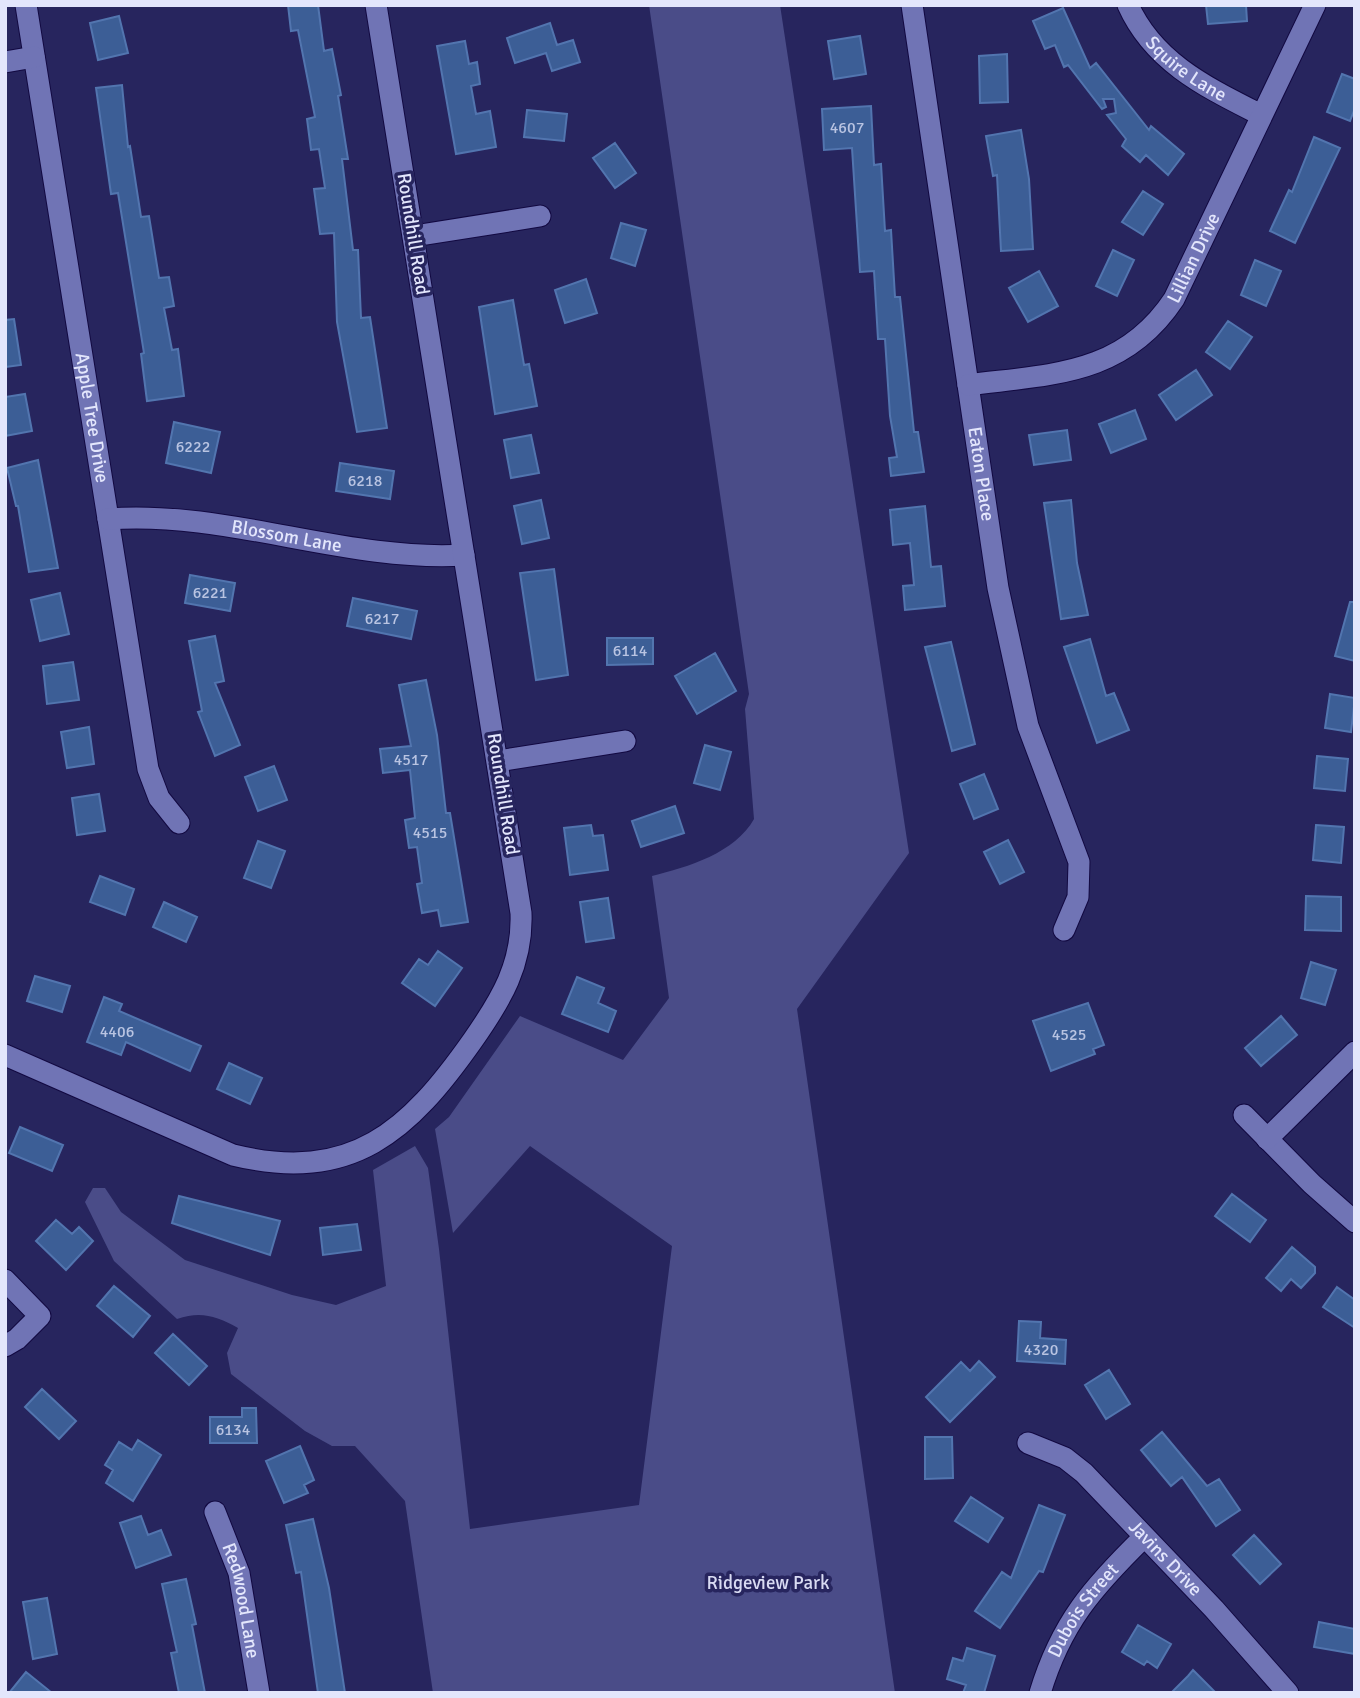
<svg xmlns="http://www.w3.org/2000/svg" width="1360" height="1698" viewBox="0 0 1360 1698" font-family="Signika,sans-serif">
<rect width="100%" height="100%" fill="#27255e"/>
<path fill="#4a4c88" d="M 649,5 L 780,5 L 909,853 L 797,1009 L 895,1693 L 433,1693 L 405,1501 L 355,1446 L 332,1446 L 305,1431 L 231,1374 L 227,1353 L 238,1328 C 216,1316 201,1311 177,1319 L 114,1261 L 85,1202 L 93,1188 L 105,1188 L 121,1212 L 185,1260 L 292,1295 L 336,1305 L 386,1286 L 373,1170 L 415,1146 L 428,1168 L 439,1249 L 470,1529 L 639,1505 L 672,1246 L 530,1146 L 453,1233 L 435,1129 L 449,1117 L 520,1016 L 623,1060 L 669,998 L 652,876 C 688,867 735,853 754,819 L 745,709 L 749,694 Z"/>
<path fill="#3c5e96" stroke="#5275af" stroke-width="2" d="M 288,5 L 318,5 L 324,51 L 332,49 L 341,95 L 338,96 L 348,159 L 342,159 L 353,250 L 358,250 L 361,318 L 370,317 L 387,428 L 357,432 L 337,322 L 334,233 L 320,234 L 314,189 L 325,188 L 319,149 L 311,150 L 307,119 L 315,117 L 298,30 L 291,31 Z
M 1206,5 L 1246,5 L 1247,21 L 1208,24 Z
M 1063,8 L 1090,68 L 1096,63 L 1149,130 L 1151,126 L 1184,154 L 1168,175 L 1146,155 L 1140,162 L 1122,146 L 1126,139 L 1107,115 L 1116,113 L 1114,99 L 1103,99 L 1106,107 L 1102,109 L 1068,65 L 1064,67 L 1055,45 L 1045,49 L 1033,21 Z
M 119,16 L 128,53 L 98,60 L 90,23 Z
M 550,23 L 557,45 L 573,40 L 580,62 L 552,71 L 546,53 L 515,63 L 507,38 Z
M 860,36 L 866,74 L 834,79 L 828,41 Z
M 465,41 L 469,64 L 477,62 L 480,84 L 471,86 L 476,114 L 490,111 L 496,147 L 456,154 L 437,46 Z
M 1007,54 L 1008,102 L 980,103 L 979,56 Z
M 1342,74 L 1355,79 L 1355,108 L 1350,121 L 1327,112 Z
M 122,85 L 128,147 L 130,146 L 141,217 L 149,216 L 159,278 L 169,277 L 174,306 L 164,308 L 172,350 L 178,349 L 184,396 L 147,401 L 141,354 L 144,353 L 118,193 L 111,194 L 96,88 Z
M 871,106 L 874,165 L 881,164 L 885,231 L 891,230 L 895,297 L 900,297 L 914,432 L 918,432 L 924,472 L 891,476 L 889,458 L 897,457 L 890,416 L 885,339 L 878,339 L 874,271 L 860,272 L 852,148 L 824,150 L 822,109 Z
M 527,110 L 567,114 L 564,141 L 524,137 Z
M 1021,130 L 1029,179 L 1033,249 L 1001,251 L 997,175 L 993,176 L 986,136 Z
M 1314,137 L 1340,148 L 1295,243 L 1270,231 L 1289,190 L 1292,192 Z
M 615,143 L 636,173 L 615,188 L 593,158 Z
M 1143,191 L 1163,204 L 1143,235 L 1122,222 Z
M 621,223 L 646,230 L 635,266 L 611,258 Z
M 1113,250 L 1134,260 L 1117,296 L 1096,286 Z
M 1255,260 L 1281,271 L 1266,306 L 1241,295 Z
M 1039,271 L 1058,306 L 1028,322 L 1009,288 Z
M 586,279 L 597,313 L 565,323 L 555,290 Z
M 513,300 L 524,365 L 529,364 L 537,406 L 495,414 L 479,307 Z
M 14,319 L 21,365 L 5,367 L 5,320 Z
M 1228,321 L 1252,337 L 1230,369 L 1206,352 Z
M 1196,370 L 1212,395 L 1176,420 L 1159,395 Z
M 25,394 L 32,431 L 5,436 L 5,397 Z
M 1135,410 L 1146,439 L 1111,453 L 1099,424 Z
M 174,422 L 220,432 L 211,473 L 166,463 Z
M 1067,430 L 1071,460 L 1034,465 L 1029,435 Z
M 531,435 L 539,473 L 511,478 L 504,440 Z
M 38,460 L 58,568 L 29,572 L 18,506 L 16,506 L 7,468 Z
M 340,463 L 394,471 L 390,499 L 336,491 Z
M 541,500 L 549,538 L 522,544 L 514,506 Z
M 1071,500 L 1077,563 L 1088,615 L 1061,619 L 1044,503 Z
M 925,506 L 931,567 L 941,566 L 945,606 L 905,610 L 903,586 L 914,585 L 910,543 L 893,545 L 890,510 Z
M 554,569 L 568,675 L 536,680 L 520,573 Z
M 190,575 L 235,583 L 230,611 L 185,603 Z
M 60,593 L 69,634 L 40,641 L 31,600 Z
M 353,598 L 417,611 L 411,639 L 347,626 Z
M 1350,602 L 1355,602 L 1355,661 L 1335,656 Z
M 215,636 L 224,681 L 215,683 L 240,745 L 215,756 L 198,712 L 202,711 L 189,641 Z
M 607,638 L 653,638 L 653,664 L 607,665 Z
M 1090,639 L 1106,696 L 1114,693 L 1129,730 L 1097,743 L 1064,647 Z
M 951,642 L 975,744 L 952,751 L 925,647 Z
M 715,653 L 736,691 L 697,714 L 675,676 Z
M 73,662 L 79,700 L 47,704 L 43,666 Z
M 426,680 L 437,735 L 446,813 L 450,813 L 468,922 L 441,926 L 438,910 L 422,913 L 417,884 L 422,883 L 417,847 L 409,848 L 405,820 L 415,818 L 410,770 L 383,773 L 380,749 L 411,746 L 399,685 Z
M 1330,694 L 1355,698 L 1351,732 L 1325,728 Z
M 89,727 L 94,764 L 67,768 L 61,732 Z
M 705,745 L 731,752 L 720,790 L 694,783 Z
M 1317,756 L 1348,759 L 1345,791 L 1314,788 Z
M 274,766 L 287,800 L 258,811 L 245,777 Z
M 984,774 L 998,809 L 974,819 L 960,784 Z
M 99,794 L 105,831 L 77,835 L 72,798 Z
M 675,806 L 684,833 L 641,847 L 632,821 Z
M 591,825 L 593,836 L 603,835 L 608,870 L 570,875 L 564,828 Z
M 1316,825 L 1344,827 L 1341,863 L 1313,860 Z
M 1008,840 L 1024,872 L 1000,884 L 984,852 Z
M 258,841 L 285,851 L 271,888 L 244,878 Z
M 100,876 L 134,889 L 125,915 L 90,902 Z
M 1306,896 L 1341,897 L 1341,931 L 1305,930 Z
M 608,898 L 614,938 L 586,942 L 580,902 Z
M 164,902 L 197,917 L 186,942 L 153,927 Z
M 438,951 L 462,968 L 435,1006 L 402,983 L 419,959 L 428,965 Z
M 1311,962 L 1336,970 L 1325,1005 L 1301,998 Z
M 35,976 L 70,986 L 62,1012 L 27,1001 Z
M 577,977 L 604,988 L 598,1003 L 616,1011 L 608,1032 L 562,1014 Z
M 104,997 L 122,1004 L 119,1011 L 201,1046 L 190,1071 L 126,1042 L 121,1055 L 87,1042 Z
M 1088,1003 L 1104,1045 L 1093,1049 L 1095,1054 L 1051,1071 L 1033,1021 Z
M 1281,1016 L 1297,1035 L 1261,1066 L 1245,1048 Z
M 229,1063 L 262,1078 L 250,1104 L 217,1089 Z
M 20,1127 L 63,1145 L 52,1171 L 9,1153 Z
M 1232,1194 L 1266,1220 L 1250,1242 L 1215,1216 Z
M 179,1196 L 280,1221 L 270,1255 L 172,1223 Z
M 56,1220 L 72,1234 L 79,1227 L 93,1241 L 66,1270 L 36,1241 Z
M 357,1224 L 361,1250 L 323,1255 L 320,1228 Z
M 1292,1247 L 1315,1267 L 1315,1273 L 1301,1288 L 1291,1279 L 1281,1291 L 1266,1278 Z
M 114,1286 L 150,1316 L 133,1337 L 97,1306 Z
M 1337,1287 L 1355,1300 L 1355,1328 L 1323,1307 Z
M 1019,1321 L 1041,1322 L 1040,1338 L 1066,1340 L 1065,1364 L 1017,1361 Z
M 173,1334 L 207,1366 L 189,1385 L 155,1353 Z
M 979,1361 L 995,1377 L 950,1422 L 926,1397 L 961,1362 L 970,1371 Z
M 1109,1370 L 1130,1404 L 1106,1419 L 1085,1385 Z
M 42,1389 L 76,1421 L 59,1439 L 25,1407 Z
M 242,1408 L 256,1408 L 257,1443 L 210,1443 L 210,1417 L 242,1417 Z
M 1162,1432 L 1207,1486 L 1219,1479 L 1240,1510 L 1216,1526 L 1182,1477 L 1171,1486 L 1141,1450 Z
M 925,1437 L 952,1437 L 953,1478 L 925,1479 Z
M 138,1440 L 161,1455 L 133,1501 L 106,1483 L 113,1470 L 105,1465 L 119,1442 L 132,1450 Z
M 300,1446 L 314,1480 L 304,1485 L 308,1493 L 284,1503 L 266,1461 Z
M 971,1497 L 1003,1518 L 988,1542 L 955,1521 Z
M 1039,1505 L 1065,1515 L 1043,1572 L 1039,1571 L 1000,1628 L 975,1611 L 1002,1572 L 1011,1578 Z
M 141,1516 L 148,1535 L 161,1530 L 171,1555 L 136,1568 L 120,1523 Z
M 313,1519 L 329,1588 L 345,1693 L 318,1693 L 301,1572 L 296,1573 L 286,1525 Z
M 1254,1535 L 1281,1564 L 1260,1584 L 1233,1555 Z
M 186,1579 L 196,1624 L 192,1625 L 205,1693 L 179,1693 L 171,1653 L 177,1652 L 162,1584 Z
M 47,1598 L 57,1654 L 33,1659 L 23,1602 Z
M 1319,1622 L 1355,1629 L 1355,1654 L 1314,1647 Z
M 1138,1625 L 1171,1644 L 1157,1668 L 1147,1661 L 1144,1665 L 1122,1652 Z
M 967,1648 L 995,1656 L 984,1693 L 963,1693 L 966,1685 L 947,1679 L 953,1658 L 963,1661 Z
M 1193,1670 L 1216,1693 L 1171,1693 L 1188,1676 Z
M 26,1672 L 52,1693 L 9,1693 Z"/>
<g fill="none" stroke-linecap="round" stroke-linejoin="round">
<defs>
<g id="minor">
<path id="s1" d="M 26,5 L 148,769 L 159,798 L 179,823"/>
<path id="s2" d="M 912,5 L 998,588 L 1028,726 L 1079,862 L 1078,897 L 1064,930"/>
<path id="s3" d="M 1128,5 C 1154,63 1208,88 1261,115"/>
<path d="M 5,62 L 34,57"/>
<path d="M 414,236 L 540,216"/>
<path id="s4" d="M 968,385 C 1051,374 1123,376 1174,299 L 1315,5"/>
<path id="s5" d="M 108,519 C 228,510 345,562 464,555"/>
<path d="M 498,761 L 625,741"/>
<path d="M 5,1055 L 233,1155 C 352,1184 409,1131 473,1040 C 501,1000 523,964 521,913 L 376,5"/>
<path d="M 1244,1115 L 1312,1184 L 1355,1222"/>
<path d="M 1267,1139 L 1355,1052"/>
<path d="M 5,1280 L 40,1316 L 17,1339 L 5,1346"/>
<path id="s6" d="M 1028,1443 L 1065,1458 L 1084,1473 L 1214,1609 L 1288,1693"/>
<path id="s7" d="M 215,1512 L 239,1573 L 259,1693"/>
<path id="s8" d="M 1040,1693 C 1061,1623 1093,1587 1144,1537"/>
</g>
</defs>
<use href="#minor" stroke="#120941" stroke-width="23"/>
<use href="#minor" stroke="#7074b5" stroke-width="21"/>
</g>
<g text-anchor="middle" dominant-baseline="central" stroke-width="7" stroke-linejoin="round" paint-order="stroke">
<g font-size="16" fill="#b9c4e2">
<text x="847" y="128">4607</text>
<text x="193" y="447">6222</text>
<text x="365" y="481">6218</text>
<text x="210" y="593">6221</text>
<text x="382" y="619">6217</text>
<text x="630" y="651">6114</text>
<text x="411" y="760">4517</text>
<text x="430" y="833">4515</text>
<text x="117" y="1032">4406</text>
<text x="1069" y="1035">4525</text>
<text x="1041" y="1350">4320</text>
<text x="233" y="1430">6134</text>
</g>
<g font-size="19" fill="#e3e6fc" stroke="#27255e">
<text stroke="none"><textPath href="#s3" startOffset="88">Squire Lane</textPath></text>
<text transform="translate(413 234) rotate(81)">Roundhill Road</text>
<text stroke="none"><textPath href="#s4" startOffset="278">Lillian Drive</textPath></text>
<text stroke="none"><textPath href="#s1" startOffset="418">Apple Tree Drive</textPath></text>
<text stroke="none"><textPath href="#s2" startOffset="474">Eaton Place</textPath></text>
<text stroke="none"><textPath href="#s5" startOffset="180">Blossom Lane</textPath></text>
<text transform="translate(503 794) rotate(81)">Roundhill Road</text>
<text stroke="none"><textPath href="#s6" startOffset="182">Javins Drive</textPath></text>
<text stroke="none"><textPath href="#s7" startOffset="93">Redwood Lane</textPath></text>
<text stroke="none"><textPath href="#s8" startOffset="94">Dubois Street</textPath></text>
</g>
<g font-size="19" fill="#d9dbf3" stroke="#27255e">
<text x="768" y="1583">Ridgeview Park</text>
</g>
</g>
<rect width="1360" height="1698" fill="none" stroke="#e3e6fc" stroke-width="14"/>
</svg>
